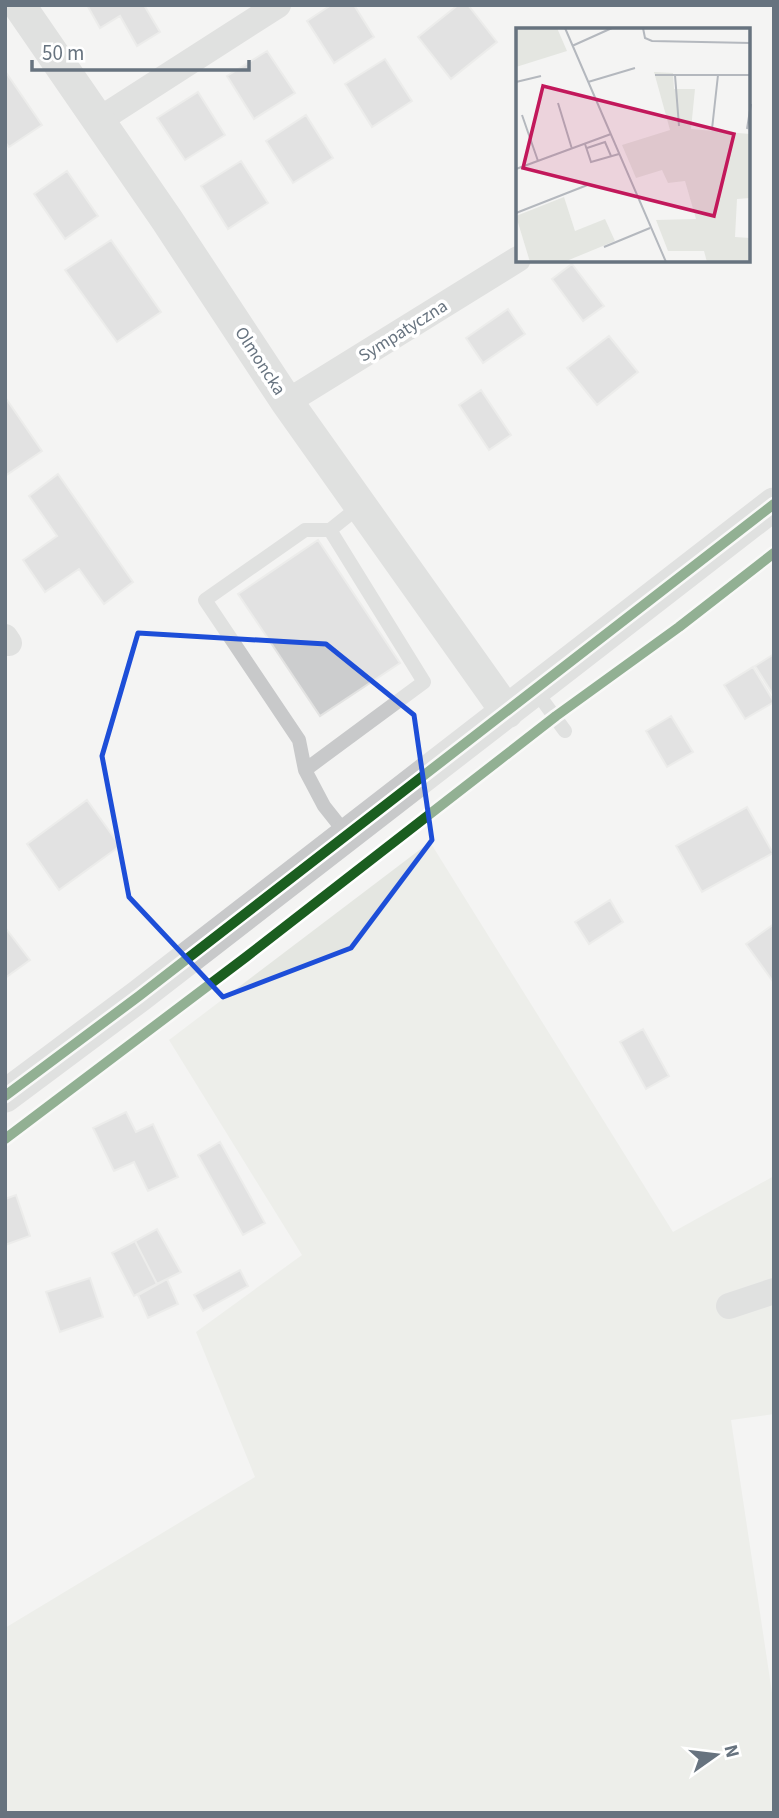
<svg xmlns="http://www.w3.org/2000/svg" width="779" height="1818" viewBox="0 0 779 1818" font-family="'Source Sans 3',sans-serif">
<rect width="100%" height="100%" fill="#f4f4f3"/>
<path fill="#e4e6e1" d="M 430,842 L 673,1232 L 774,1176 L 774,1414 L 731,1420 L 774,1706 L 774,1813 L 5,1813 L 5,1628 L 255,1477 L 196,1332 L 302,1255 L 169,1040 Z"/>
<path fill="#cccdce" stroke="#e3e3e2" stroke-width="2" d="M 87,5 L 144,5 L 160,32 L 137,46 L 120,16 L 100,28 Z
M 331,5 L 354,5 L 374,37 L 334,63 L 307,21 Z
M 458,5 L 468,5 L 497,42 L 451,79 L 418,37 Z
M 267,51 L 295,93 L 254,119 L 227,76 Z
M 385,59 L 412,101 L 372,127 L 345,84 Z
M 5,71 L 42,125 L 9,147 L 5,142 Z
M 198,92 L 225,135 L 185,160 L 157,118 Z
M 306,115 L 333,158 L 293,183 L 266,141 Z
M 241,161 L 268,203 L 228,229 L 201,186 Z
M 67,171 L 98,216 L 65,239 L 34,194 Z
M 111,240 L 161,312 L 117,342 L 65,270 Z
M 572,264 L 604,306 L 583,321 L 552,279 Z
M 508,309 L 525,334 L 483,363 L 466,338 Z
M 609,336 L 638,372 L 597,405 L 567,368 Z
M 481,390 L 511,435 L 489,450 L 459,405 Z
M 5,397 L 42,451 L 5,476 Z
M 58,474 L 133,582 L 104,604 L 79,569 L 45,592 L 23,560 L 57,536 L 29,496 Z
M 318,540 L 400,663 L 320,716 L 238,594 Z
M 774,654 L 774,696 L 755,666 Z
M 753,667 L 774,702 L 745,719 L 724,685 Z
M 671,716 L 693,752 L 667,767 L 646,731 Z
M 87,800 L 120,846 L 59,890 L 27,844 Z
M 747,807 L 773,853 L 702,892 L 676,846 Z
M 610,900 L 623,922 L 589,944 L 575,922 Z
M 774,924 L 774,983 L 746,944 Z
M 7,930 L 30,960 L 5,978 L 5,931 Z
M 643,1029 L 669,1076 L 646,1089 L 620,1042 Z
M 126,1112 L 136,1132 L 153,1124 L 178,1177 L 148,1191 L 134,1162 L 114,1171 L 93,1128 Z
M 220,1142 L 265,1223 L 243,1235 L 198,1155 Z
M 16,1195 L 30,1236 L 5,1245 L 5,1199 Z
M 157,1229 L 181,1272 L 157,1284 L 135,1241 Z
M 135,1241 L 157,1284 L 134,1296 L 112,1253 Z
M 240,1270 L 248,1286 L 203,1311 L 194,1295 Z
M 90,1278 L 103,1317 L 60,1332 L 46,1292 Z
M 167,1279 L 178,1304 L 148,1318 L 138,1295 Z"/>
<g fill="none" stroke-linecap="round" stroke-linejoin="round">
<path stroke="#c8c9ca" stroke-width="14" d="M 535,690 L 565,731
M 305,770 L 424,682 L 330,530
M 347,835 L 324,806 L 305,770 L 299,740 L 205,600 L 305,530 L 330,530 L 360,506"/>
<path stroke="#c8c9ca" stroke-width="26" d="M 99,120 L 278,5
M 287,402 L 518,259
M 5,637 L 9,643
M 729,1306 L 774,1291"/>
<path stroke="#c8c9ca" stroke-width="33" d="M 19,5 L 167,220 L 287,402 L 507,712
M 5,1096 L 139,996 L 774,504"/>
<defs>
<path id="cycleway" d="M 5,1096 L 139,996 L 774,504
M 5,1139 L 246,957 L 556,716 L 679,627 L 774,553"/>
</defs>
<use href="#cycleway" stroke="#fff" stroke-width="15"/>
<use href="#cycleway" stroke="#1b5e20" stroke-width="10"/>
</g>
<path d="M0 0H779V1818H0ZM 138,633 L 326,644 L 414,715 L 432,840 L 351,948 L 223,997 L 129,897 L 102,756 Z" fill="#f4f4f3" fill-opacity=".55" fill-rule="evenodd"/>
<path fill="none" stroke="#1d4ed8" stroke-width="5" stroke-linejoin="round" d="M 138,633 L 326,644 L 414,715 L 432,840 L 351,948 L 223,997 L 129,897 L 102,756 Z"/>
<g text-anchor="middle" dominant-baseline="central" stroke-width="7" stroke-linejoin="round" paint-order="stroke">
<g font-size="18" fill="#67737f" stroke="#fff">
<text transform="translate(403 331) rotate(-32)">Sympatyczna</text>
<text transform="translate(260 361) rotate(57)">Olmoncka</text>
</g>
</g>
<g transform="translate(516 28)">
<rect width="234" height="234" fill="#f4f4f3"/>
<path d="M 0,0 L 41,0 L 51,23 L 0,39 ZM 138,44 L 157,45 L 158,61 L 179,61 L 175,101 L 234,106 L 234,170 L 221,171 L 219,209 L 234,210 L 234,234 L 191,234 L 188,223 L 152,223 L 140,192 L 180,191 L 169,153 L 152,155 L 146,142 L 120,150 L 106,117 L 154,102 ZM 48,169 L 59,203 L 89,191 L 99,213 L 48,234 L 14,234 L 0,188 Z" fill="#e4e6e1"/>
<path fill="none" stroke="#b4b8be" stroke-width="2" d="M 49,0 L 150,234M 127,0 L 129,10 L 136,13 L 235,15M 56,18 L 96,0M 139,47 L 235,47M 159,47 L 163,98M 0,54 L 25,48M 72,54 L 119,40M 42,75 L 56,121M 6,87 L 22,133M 196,101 L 202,47M 231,101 L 235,76M 69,116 L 75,134 L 103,126M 71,120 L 89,114 L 95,128M 0,141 L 95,106M 0,185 L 74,156M 88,219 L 134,200"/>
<path fill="#c2185b" fill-opacity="0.15" stroke="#c2185b" stroke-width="3.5" d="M 27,58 L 218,106 L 198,188 L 7,140 Z"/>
<rect width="234" height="234" fill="none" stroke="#67737f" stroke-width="3.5"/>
</g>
<rect width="779" height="1818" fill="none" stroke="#67737f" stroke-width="14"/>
<g transform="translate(716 1755) rotate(76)" stroke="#ffffff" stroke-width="5" paint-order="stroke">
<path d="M0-5L12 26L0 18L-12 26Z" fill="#67737f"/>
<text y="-10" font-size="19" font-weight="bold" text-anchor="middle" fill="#67737f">N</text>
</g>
<path d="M32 60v10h217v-10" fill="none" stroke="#67737f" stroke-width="3.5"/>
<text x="42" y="60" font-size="21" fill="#67737f" stroke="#ffffff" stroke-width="5" paint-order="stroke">50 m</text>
</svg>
